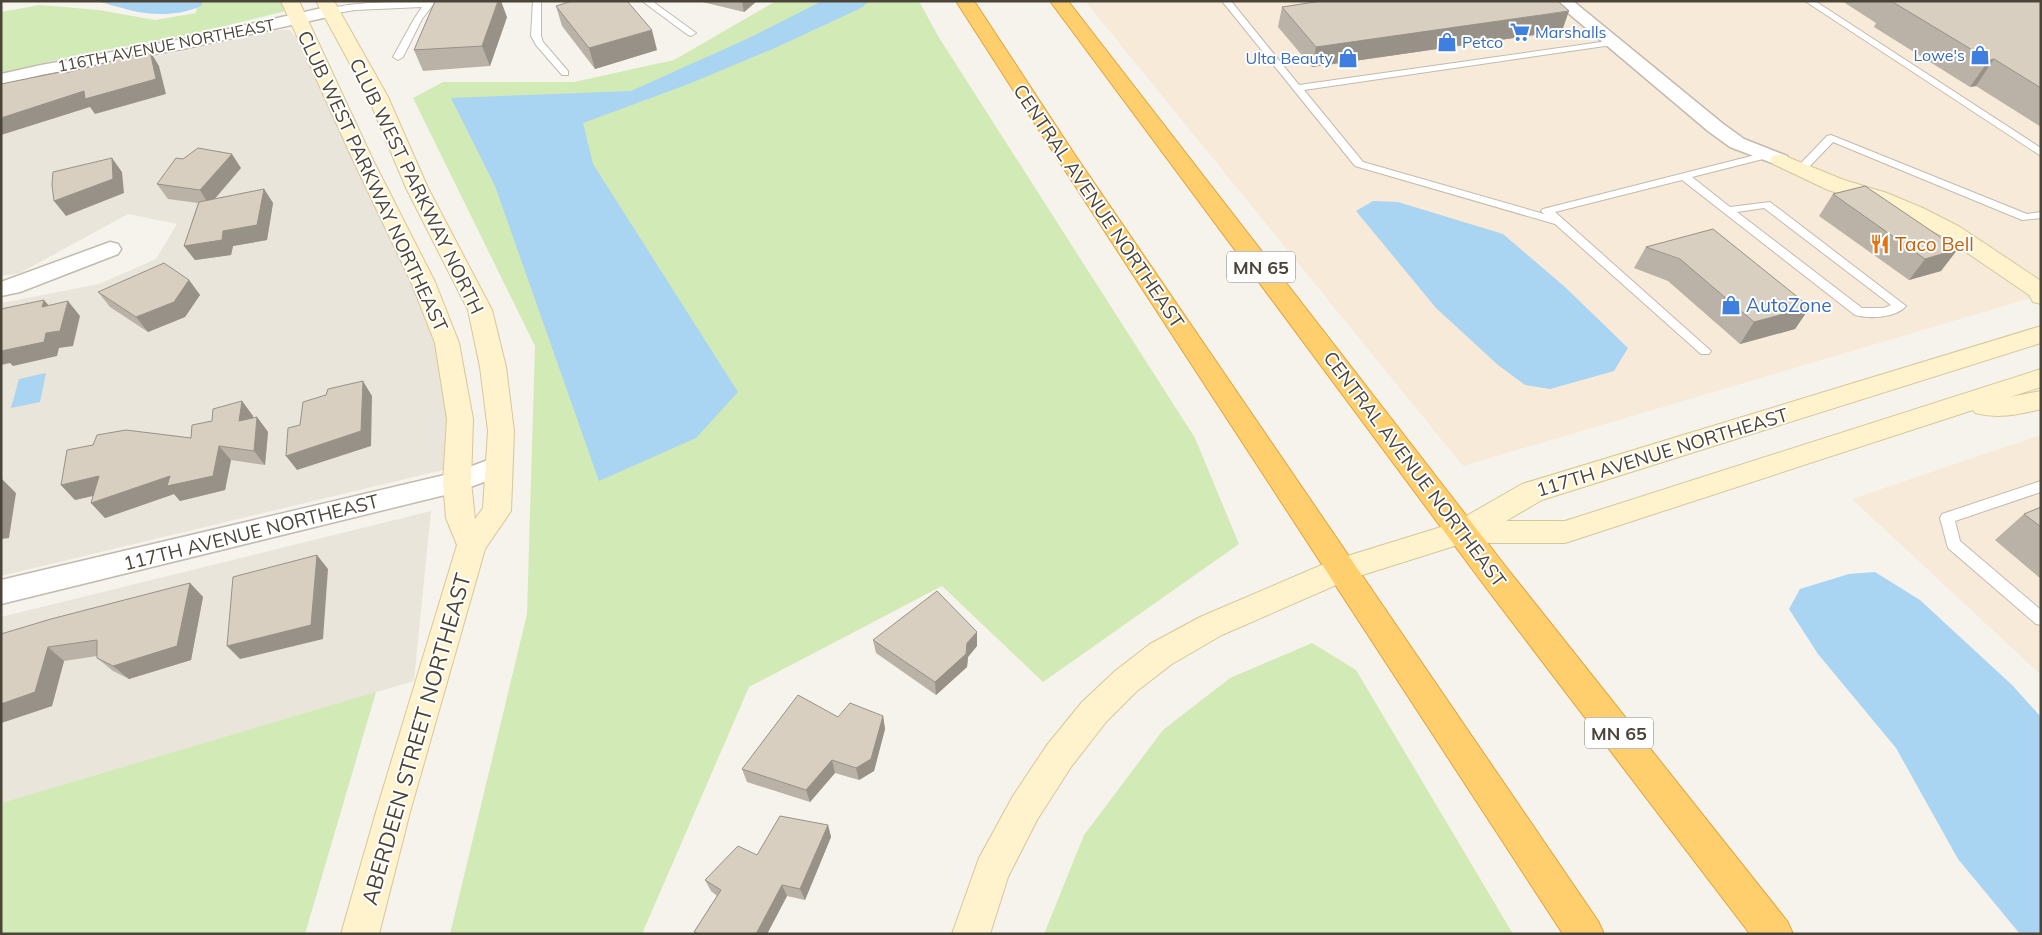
<svg xmlns="http://www.w3.org/2000/svg" width="2042" height="935" viewBox="0 0 2042 935" font-family="Mulish,sans-serif">
<rect width="100%" height="100%" fill="#f6f3ec"/>
<path fill="#eae5da" d="M 274,30 L 290,30 L 319,65 L 447,343 L 447,469 L 1,576 L 1,303 L 99,284 L 156,259 L 177,224 L 128,214 L 20,273 L 1,276 L 1,87 L 49,76 L 185,51 Z
M 431,511 L 414,681 L 1,803 L 1,617 Z"/>
<path fill="#f7ead8" d="M 1085,1 L 2041,1 L 2041,295 L 1463,466 Z
M 2041,435 L 2041,675 L 1852,499 Z"/>
<path fill="#d2eab5" d="M 197,1 L 284,1 L 294,9 L 180,37 L 81,54 L 1,73 L 1,12 L 40,5 L 99,10 L 155,20 L 196,13 Z
M 776,1 L 919,1 L 938,36 L 1195,438 L 1239,544 L 1043,682 L 942,586 L 749,687 L 642,934 L 450,934 L 527,614 L 535,346 L 413,98 L 443,82 L 574,82 L 674,60 Z
M 1312,643 L 1356,670 L 1513,934 L 1044,934 L 1084,835 L 1163,730 L 1230,678 Z
M 376,692 L 305,934 L 1,934 L 1,803 Z"/>
<path fill="#a9d4f2" d="M 95,1 L 203,1 L 201,6 C 178,16 153,16 129,10 C 117,7 106,3 95,1 Z
M 822,1 L 870,1 L 861,8 L 775,48 L 686,85 L 583,123 L 593,164 L 738,392 L 696,438 L 599,481 L 495,186 L 451,98 L 631,91 L 749,38 Z
M 1373,201 L 1398,202 L 1503,234 L 1565,287 L 1628,348 L 1614,371 L 1550,389 L 1525,385 L 1498,365 L 1436,308 L 1356,211 Z
M 46,373 L 40,402 L 11,408 L 19,379 Z
M 1875,572 L 1920,600 L 2012,685 L 2041,717 L 2041,934 L 2020,934 L 1958,859 L 1896,748 L 1818,654 L 1789,609 L 1800,589 L 1849,574 Z"/>
<g fill="none" stroke-linecap="round" stroke-linejoin="round">
<defs>
<path id="lane" d="M 431,1 L 455,1 L 456,3 L 452,6 L 432,6 L 422,19 L 403,57 L 398,60 L 393,57 L 414,19 L 422,7 L 355,10 L 331,14 L 327,11 C 340,1 410,2 431,1 Z
M 533,1 L 541,1 L 541,36 L 543,42 L 568,71 L 568,75 L 562,75 L 536,45 L 531,36 Z
M 642,1 L 652,1 L 696,33 L 691,36 L 688,35 Z
M 1222,1 L 1231,1 L 1299,85 L 1615,40 L 1615,44 L 1612,45 L 1304,90 L 1363,162 L 1544,214 L 1541,211 L 1543,209 L 1767,152 L 1771,153 L 1772,155 L 1771,157 L 1692,177 L 1730,207 L 1770,202 L 1906,306 C 1896,318 1869,319 1855,315 L 1682,180 L 1555,212 L 1711,351 L 1709,354 L 1701,354 L 1555,224 L 1355,166 ZM 1764,208 L 1891,305 L 1884,308 L 1862,308 L 1737,212 Z
M 1805,1 L 1815,1 L 2041,148 L 2041,156 Z
M 1831,135 L 2027,214 L 2041,212 L 2041,218 L 2022,220 L 1833,142 L 1809,167 L 1801,167 L 1800,165 L 1801,163 L 1827,136 Z
M 2041,481 L 2041,492 L 1955,521 L 1960,541 L 2041,610 L 2041,625 L 2036,624 L 1948,548 L 1940,518 L 1942,514 Z"/>
<path id="street" d="M 1554,1 L 1573,1 L 1722,123 L 1744,139 L 1787,156 L 1790,160 L 1787,164 L 1780,166 L 1730,147 L 1708,131 Z
M 331,6 L 337,7 L 339,11 L 337,15 L 183,49 L 41,75 L 1,85 L 1,74 L 41,65 L 183,39 Z
M 110,242 L 118,244 L 121,249 L 118,254 L 20,292 L 1,296 L 1,282 Z
M 499,456 L 508,459 L 512,466 L 508,473 L 457,492 L 1,604 L 1,580 L 453,473 Z"/>
<path id="secondary" d="M 281,1 L 299,1 L 373,160 L 435,282 L 459,343 L 473,419 L 471,482 L 475,519 L 483,508 L 488,431 L 480,367 L 468,310 L 406,188 L 368,97 L 316,1 L 334,1 L 388,97 L 428,188 L 492,310 L 506,367 L 514,431 L 511,511 L 485,549 L 410,812 L 379,934 L 341,934 L 376,812 L 457,545 L 446,518 L 443,482 L 447,419 L 435,343 L 411,282 L 353,160 Z
M 1780,154 L 1844,180 L 1887,193 L 1925,209 L 1960,227 L 2041,281 L 2041,304 L 2033,302 L 2029,295 L 1944,237 L 1909,219 L 1871,203 L 1828,190 L 1773,164 L 1770,160 L 1773,156 Z
M 2041,326 L 2041,343 L 1542,500 L 1506,521 L 1565,521 L 2041,369 L 2041,387 L 2010,397 L 2041,391 L 2041,409 C 2018,415 1997,419 1975,413 L 1973,410 L 1565,543 L 1464,543 L 1350,579 L 1222,635 L 1172,664 L 1137,691 L 1106,722 L 1071,767 L 1037,820 L 1008,877 L 990,934 L 952,934 L 979,858 L 1013,796 L 1047,745 L 1082,702 L 1115,671 L 1150,644 L 1200,617 L 1331,561 L 1454,523 L 1522,484 Z"/>
<path id="highway" d="M 956,1 L 974,1 L 1075,155 L 1598,921 L 1604,934 L 1563,934 L 1055,155 Z
M 1050,1 L 1068,1 L 1506,567 L 1787,921 L 1793,934 L 1750,934 L 1484,585 Z"/>
</defs>
<use href="#lane" stroke="#c2bbae" stroke-width="2"/>
<use href="#street" stroke="#c2bbae" stroke-width="3"/>
<use href="#secondary" stroke="#d6c79b" stroke-width="2"/>
<use href="#highway" stroke="#e0a43c" stroke-width="2"/>
<use href="#lane" fill="#fff" fill-rule="evenodd"/>
<use href="#street" fill="#fff" fill-rule="evenodd"/>
<use href="#secondary" fill="#fff3cd" fill-rule="evenodd"/>
<use href="#highway" fill="#ffcf6e" fill-rule="evenodd"/>
</g>
<path fill="#bab2a6" d="M 698,1 L 757,1 L 744,12 Z
M 1842,1 L 2041,1 L 2041,127 L 1976,86 L 1970,87 L 1874,27 L 1876,23 Z
M 556,6 L 657,50 L 595,69 L 562,26 Z
M 1282,7 L 1562,31 L 1312,67 L 1278,27 Z
M 507,17 L 490,66 L 423,71 L 414,50 Z
M 241,168 L 215,199 L 264,189 L 273,203 L 267,240 L 233,246 L 231,255 L 195,260 L 184,246 L 198,203 L 168,199 L 157,184 Z
M 1865,186 L 1941,271 L 1909,280 L 1819,216 L 1833,194 Z
M 1646,247 L 1810,307 L 1795,329 L 1740,344 L 1668,281 L 1634,268 Z
M 189,280 L 200,295 L 185,317 L 148,332 L 110,307 L 98,292 Z
M 242,401 L 253,416 L 253,418 L 257,417 L 268,432 L 265,465 L 231,460 L 225,490 L 180,501 L 174,494 L 105,518 L 91,503 L 93,496 L 75,500 L 61,485 L 191,438 L 212,421 Z
M 2041,507 L 2041,579 L 1995,540 L 2024,514 Z
M 190,583 L 203,597 L 191,660 L 129,679 L 113,671 L 97,658 L 97,656 L 64,661 L 52,706 L 1,723 L 1,634 Z
M 977,632 L 977,646 L 968,657 L 967,667 L 936,695 L 876,653 L 873,640 Z
M 883,716 L 885,729 L 874,771 L 859,780 L 835,773 L 810,802 L 747,782 L 742,769 L 838,717 Z
M 828,825 L 831,837 L 805,900 L 787,896 L 767,934 L 695,934 L 694,932 L 717,896 L 711,891 L 705,880 L 757,855 Z"/>
<path fill="#979187" d="M 498,1 L 501,1 L 507,17 L 490,66 L 482,46 Z
M 742,1 L 757,1 L 744,12 Z
M 1569,11 L 1562,31 L 1312,67 L 1316,47 Z
M 652,30 L 657,50 L 595,69 L 589,48 Z
M 150,51 L 159,66 L 166,94 L 95,114 L 90,107 L 1,135 L 1,118 Z
M 1994,59 L 1976,86 L 1970,87 L 1989,60 Z
M 232,154 L 241,168 L 209,205 L 200,190 Z
M 112,158 L 122,172 L 124,193 L 66,216 L 54,201 Z
M 264,189 L 273,203 L 267,240 L 233,246 L 231,255 L 195,260 L 184,246 Z
M 1958,249 L 1941,271 L 1909,280 L 1925,259 Z
M 189,280 L 200,295 L 185,317 L 148,332 L 136,317 Z
M 44,300 L 57,315 L 42,307 Z
M 68,301 L 80,316 L 73,346 L 59,348 L 57,356 L 13,366 L 10,363 L 1,365 L 1,347 L 46,333 Z
M 1810,307 L 1795,329 L 1740,344 L 1754,322 Z
M 363,381 L 372,396 L 371,446 L 297,470 L 286,456 Z
M 242,401 L 253,416 L 251,436 L 239,421 Z
M 257,417 L 268,432 L 265,465 L 254,451 Z
M 219,446 L 231,460 L 225,490 L 180,501 L 174,494 L 105,518 L 91,503 L 170,476 Z
M 99,476 L 113,491 L 75,500 L 61,485 Z
M 1,478 L 16,493 L 9,538 L 1,539 Z
M 317,555 L 328,569 L 323,639 L 240,659 L 227,646 Z
M 190,583 L 203,597 L 191,660 L 129,679 L 113,666 Z
M 977,632 L 977,646 L 968,657 L 967,667 L 936,695 L 935,682 Z
M 48,647 L 64,661 L 52,706 L 1,723 L 1,704 Z
M 883,716 L 885,729 L 874,771 L 859,780 L 856,768 Z
M 832,760 L 835,773 L 810,802 L 806,790 Z
M 828,825 L 831,837 L 805,900 L 800,889 Z
M 782,885 L 787,896 L 767,934 L 756,934 Z"/>
<path fill="#d8cfc1" stroke="#979187" d="M 435,1 L 498,1 L 482,46 L 414,50 Z
M 572,1 L 627,1 L 652,30 L 589,48 L 556,6 Z
M 1321,1 L 1558,1 L 1569,11 L 1316,47 L 1282,7 Z
M 1891,1 L 2041,1 L 2041,88 L 1994,59 L 1989,60 Z
M 150,51 L 156,79 L 85,99 L 84,91 L 1,118 L 1,84 L 65,71 L 65,73 Z
M 198,148 L 232,154 L 200,190 L 157,184 L 176,158 L 183,159 Z
M 112,158 L 113,179 L 54,201 L 52,185 L 53,172 Z
M 1865,186 L 1958,249 L 1925,259 L 1833,194 Z
M 264,189 L 257,225 L 223,231 L 222,240 L 184,246 L 199,202 Z
M 1713,229 L 1810,307 L 1754,322 L 1680,259 L 1646,247 Z
M 164,263 L 189,280 L 174,302 L 136,317 L 98,292 Z
M 44,300 L 42,307 L 68,301 L 60,331 L 46,333 L 44,342 L 1,351 L 1,309 Z
M 363,381 L 361,431 L 286,456 L 288,428 L 300,425 L 303,402 L 326,395 L 328,389 Z
M 242,401 L 239,421 L 257,417 L 254,451 L 219,446 L 213,476 L 167,486 L 170,476 L 91,503 L 99,476 L 61,485 L 67,450 L 93,445 L 97,435 L 126,430 L 191,438 L 192,425 L 212,421 L 213,409 Z
M 2041,507 L 2041,527 L 2024,514 Z
M 317,555 L 311,625 L 227,646 L 233,577 Z
M 190,583 L 177,646 L 113,666 L 97,658 L 97,640 L 48,647 L 35,692 L 1,704 L 1,634 L 51,619 Z
M 937,591 L 977,632 L 967,643 L 966,654 L 935,682 L 873,640 Z
M 798,695 L 838,717 L 850,703 L 883,716 L 871,759 L 856,768 L 832,760 L 806,790 L 742,769 Z
M 780,816 L 828,825 L 800,889 L 782,885 L 756,934 L 700,934 L 694,932 L 721,890 L 705,880 L 738,846 L 757,855 Z"/>
<defs>
<symbol id="supermarket-bare" viewBox="-9 -9 18 18"><path d="M-6-5.5h2.5l.6 2H6L4.5 2H-2.5L-4.4-4H-6ZM-1.5 3.2a1.3 1.3 0 1 0 .1 0ZM3 3.2a1.3 1.3 0 1 0 .1 0Z" fill="#3f7fe0" stroke="#fff" stroke-width="2.5" paint-order="stroke"/></symbol>
<symbol id="shop-bare" viewBox="-9 -9 18 18"><path d="M-5-2.5h2.3a2.7 3.5 0 0 1 5.4 0H5L5.5 6h-11ZM-1.5-2.5h3a1.5 2.3 0 0 0-3 0Z" fill="#3f7fe0" stroke="#fff" stroke-width="2.5" paint-order="stroke"/></symbol>
<symbol id="restaurant-bare" viewBox="-9 -9 18 18"><path d="M-5-6h1v4h1v-4h1v4h1v-4h1v5L-1.5 .5V6h-2V.5L-5-1ZM5-6V6H3V1.5H1.5Q1.5-4 5-6Z" fill="#e8710a" stroke="#fff" stroke-width="2.5" paint-order="stroke"/></symbol>
</defs>
<g fill-rule="evenodd">
<use href="#supermarket-bare" x="1506" y="18" width="28" height="28"/>
<use href="#shop-bare" x="1433" y="28" width="28" height="28"/>
<use href="#shop-bare" x="1966" y="41" width="28" height="28"/>
<use href="#shop-bare" x="1334" y="44" width="28" height="28"/>
<use href="#restaurant-bare" x="1866" y="230" width="28" height="28"/>
<use href="#shop-bare" x="1717" y="291" width="28" height="28"/>
</g>
<g text-anchor="middle" dominant-baseline="central" stroke-width="4" stroke-linejoin="round" paint-order="stroke">
<g font-size="16" fill="#366cbe" stroke="#fff" text-anchor="start">
<text x="1535" y="32">Marshalls</text>
<text x="1462" y="42">Petco</text>
<text x="1965" y="55" text-anchor="end">Lowe's</text>
<text x="1333" y="58" text-anchor="end">Ulta Beauty</text>
</g>
<g font-size="16" fill="#4b4439" stroke="#fff">
<text transform="translate(166 45) rotate(-11)">116TH AVENUE NORTHEAST</text>
</g>
<g fill="#fff" stroke="#817c74" stroke-width="1">
<rect x="1227" y="251.5" width="68" height="31" rx="4"/>
<rect x="1585" y="717.5" width="68" height="31" rx="4"/>
</g>
<g font-size="18" font-weight="bold" fill="#4b4439">
<text x="1261" y="267">MN 65</text>
<text x="1619" y="733">MN 65</text>
</g>
<g font-size="19" fill="#4b4439" stroke="#fff">
<text transform="translate(373 181) rotate(65)">CLUB WEST PARKWAY NORTHEAST</text>
<text transform="translate(417 186) rotate(64)">CLUB WEST PARKWAY NORTH</text>
<text transform="translate(1099 206) rotate(56)">CENTRAL AVENUE NORTHEAST</text>
<text transform="translate(1662 452) rotate(-17)">117TH AVENUE NORTHEAST</text>
<text transform="translate(1415 469) rotate(53)">CENTRAL AVENUE NORTHEAST</text>
<text transform="translate(251 532) rotate(-14)">117TH AVENUE NORTHEAST</text>
</g>
<g font-size="19" fill="#c56008" stroke="#fff" text-anchor="start">
<text x="1895" y="244">Taco Bell</text>
</g>
<g font-size="19" fill="#366cbe" stroke="#fff" text-anchor="start">
<text x="1746" y="305">AutoZone</text>
</g>
<g font-size="22" fill="#4b4439" stroke="#fff">
<text transform="translate(416 739) rotate(-74)">ABERDEEN STREET NORTHEAST</text>
</g>
</g>
<rect width="2042" height="935" fill="none" stroke="#4b4439" stroke-width="5"/>
</svg>
